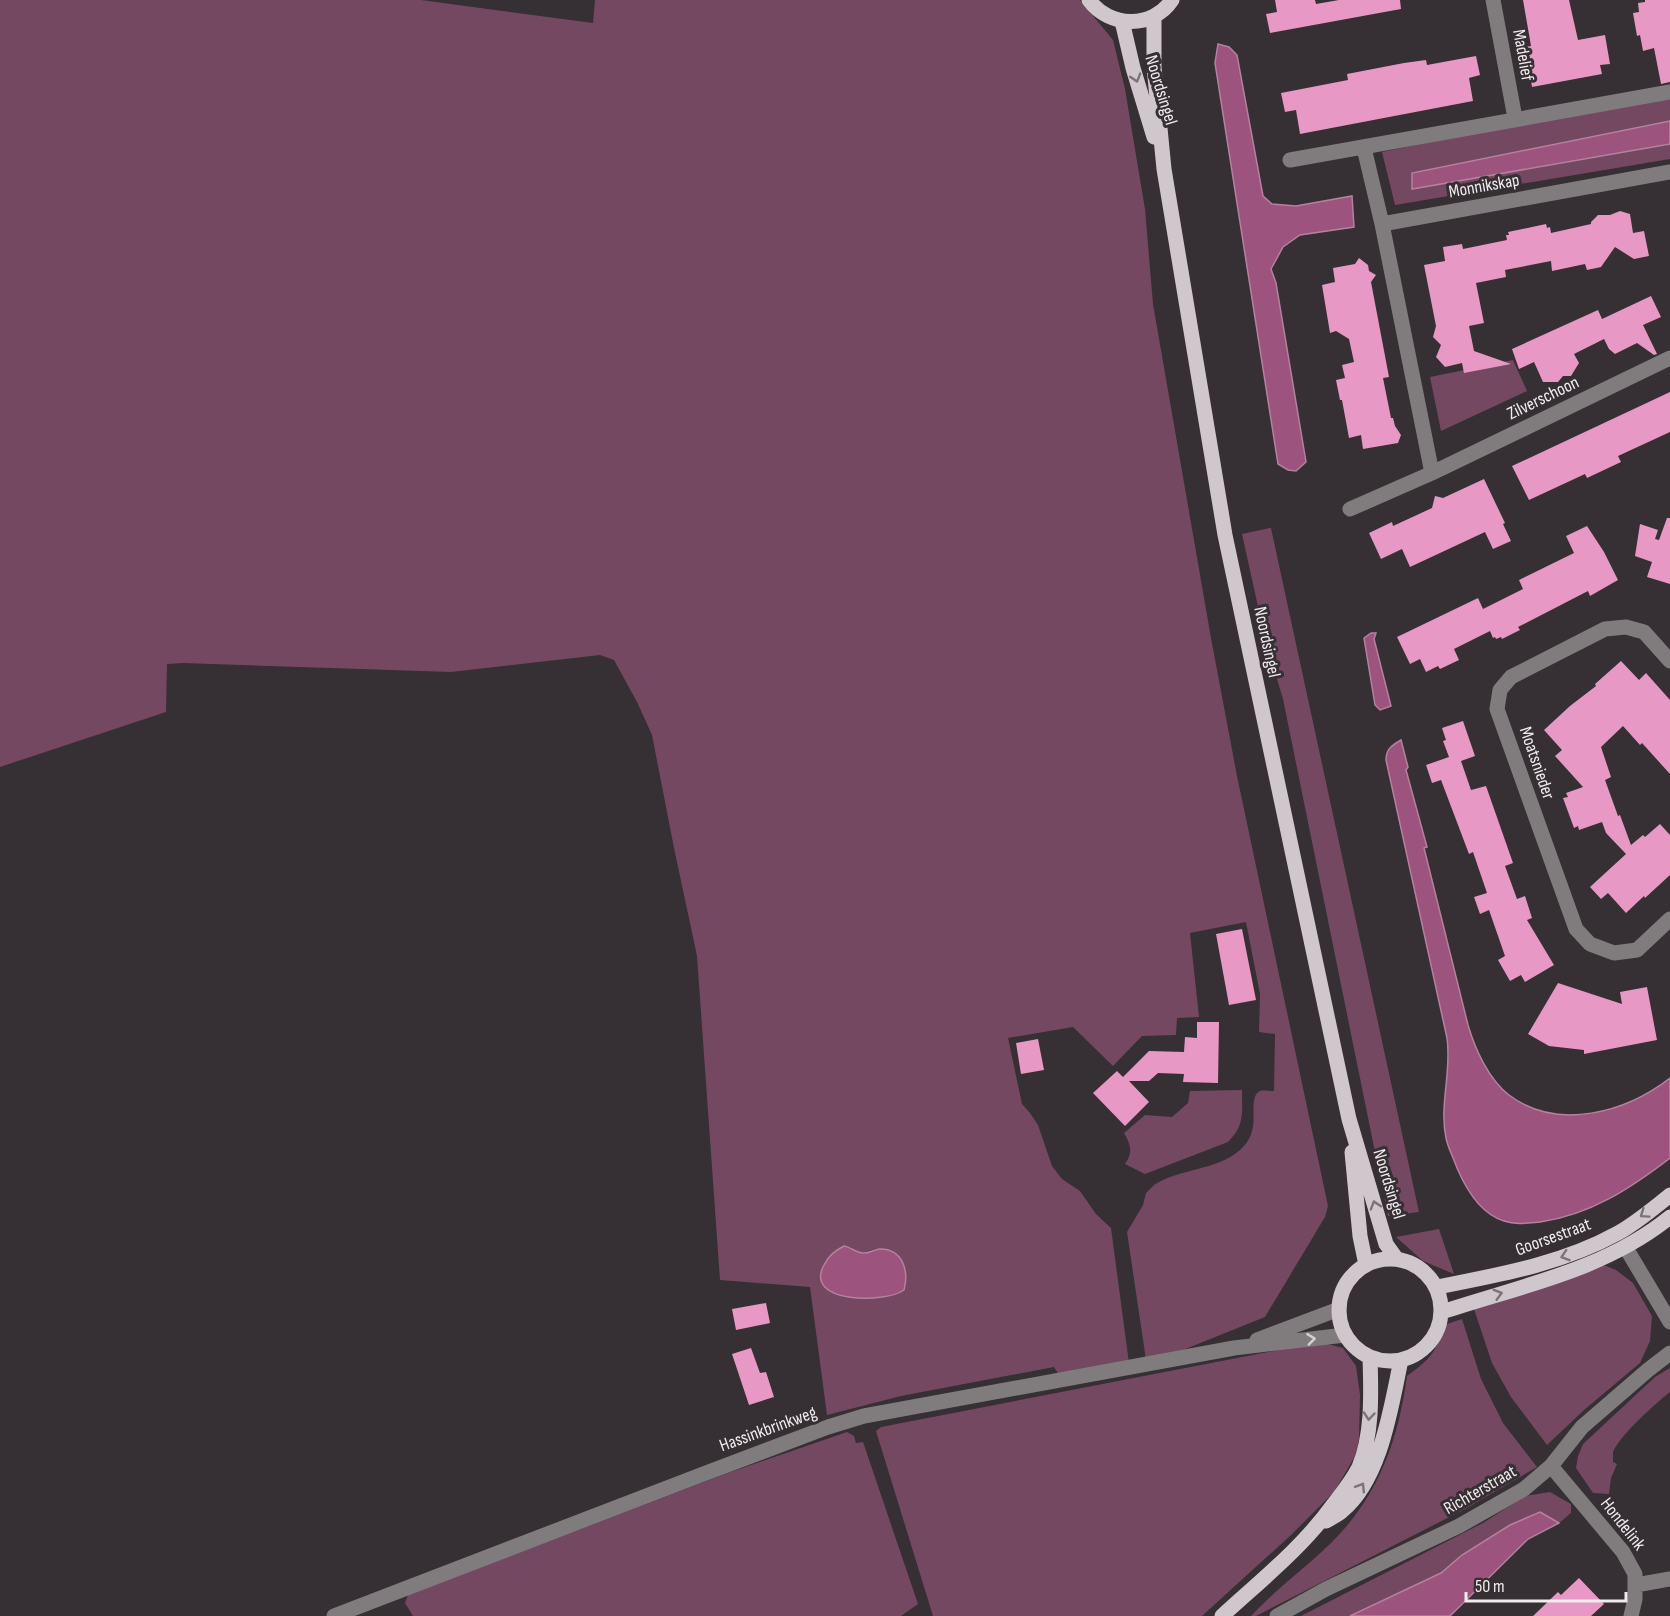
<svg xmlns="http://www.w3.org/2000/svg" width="1670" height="1616" viewBox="0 0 1670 1616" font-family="'Sofia Sans Condensed',sans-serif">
<rect width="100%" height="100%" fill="#362f33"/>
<path fill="#744861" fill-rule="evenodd" d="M 0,0 L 421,0 L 593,23 L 595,0 L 1080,0 L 1113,40 L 1125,89 L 1145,209 L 1153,304 L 1211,638 L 1237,776 L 1328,1206 L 1325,1217 L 1265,1317 L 1168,1356 L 1146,1360 L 1127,1232 L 1143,1205 L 1146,1193 L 1154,1185 C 1178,1169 1218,1170 1240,1150 C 1247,1144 1252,1135 1253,1126 C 1255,1117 1250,1095 1260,1091 C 1264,1090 1270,1091 1274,1091 L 1275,1034 L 1259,1032 L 1260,994 L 1246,922 L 1190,933 L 1199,1017 L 1177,1018 L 1176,1035 L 1142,1036 L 1113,1066 L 1073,1027 L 1008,1038 L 1022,1104 L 1030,1113 L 1038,1125 L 1052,1166 L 1062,1179 L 1080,1191 L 1096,1214 L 1111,1228 L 1129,1363 L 1059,1375 L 1054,1367 L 901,1396 L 827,1415 L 810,1287 L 720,1280 L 697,956 L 674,848 L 652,735 L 637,702 L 614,660 L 600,655 L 451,672 L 183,663 L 167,664 L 166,712 L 0,767 ZM 850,1247 L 862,1253 L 878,1248 L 821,1274 L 822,1269 Z
M 1670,93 L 1670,121 L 1412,173 L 1412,189 L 1670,144 L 1670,159 L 1395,205 L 1382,152 Z
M 1513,360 L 1527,391 L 1441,431 L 1430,377 Z
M 1274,527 L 1271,528 L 1274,542 L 1419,1212 L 1388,1216 L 1283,699 L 1266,643 L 1242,534 Z
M 1242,1090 C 1242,1113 1245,1125 1228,1142 L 1145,1174 L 1125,1164 C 1133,1153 1131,1145 1124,1133 L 1145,1115 L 1172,1117 L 1188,1103 L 1190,1091 Z
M 1439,1229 L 1454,1274 L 1423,1261 L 1396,1237 Z
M 1596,1262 L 1616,1270 L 1633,1283 L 1652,1316 L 1650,1341 L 1640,1363 L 1584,1410 L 1547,1445 L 1511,1397 L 1492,1363 L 1474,1309 Z
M 1462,1319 L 1481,1379 L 1503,1423 L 1537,1467 L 1467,1508 L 1256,1616 L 1251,1616 C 1275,1590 1304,1569 1330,1544 C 1378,1497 1398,1442 1407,1376 C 1428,1361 1438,1351 1444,1325 Z
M 1320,1342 L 1343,1348 L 1356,1366 L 1360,1395 L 1359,1440 L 1355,1456 L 1347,1470 L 1334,1492 L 1290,1536 L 1202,1616 L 933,1616 L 876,1431 L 881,1427 Z
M 1670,1368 L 1670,1392 C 1655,1404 1620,1435 1613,1452 C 1613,1453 1613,1461 1613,1462 L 1617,1464 L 1611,1478 L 1609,1494 L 1593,1493 L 1576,1468 L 1578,1456 L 1583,1444 L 1655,1377 Z
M 847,1432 L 854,1436 L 856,1443 L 863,1442 L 918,1604 L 901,1616 L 413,1616 L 405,1603 L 408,1595 L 725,1474 Z
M 1550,1492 L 1571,1504 L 1571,1513 L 1559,1523 L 1540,1512 L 1510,1525 L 1462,1555 L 1441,1573 L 1350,1616 L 1301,1616 L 1483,1523 L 1525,1496 Z"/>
<path fill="#9c537d" stroke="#b5819f" stroke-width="1.5" d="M 1218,44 L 1229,47 L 1237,55 L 1263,196 L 1272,204 L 1296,206 L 1352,196 L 1354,227 L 1300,235 L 1283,247 L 1271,269 L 1276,283 L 1306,462 L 1296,471 L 1288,470 L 1278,464 L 1215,63 Z
M 1670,121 L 1670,144 L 1412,189 L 1412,173 Z
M 1371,633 L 1376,633 L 1374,639 L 1391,706 L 1380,710 L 1375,705 L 1364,638 Z
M 1401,740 L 1408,767 L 1406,770 L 1427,847 L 1424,848 L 1468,1025 C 1475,1049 1489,1080 1509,1095 C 1558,1132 1626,1112 1670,1078 L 1670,1158 C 1631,1188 1590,1215 1540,1222 C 1528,1223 1516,1225 1504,1221 C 1481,1214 1466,1189 1457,1168 C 1454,1159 1448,1148 1446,1138 C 1439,1105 1452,1071 1447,1038 L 1386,760 C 1386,749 1391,746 1401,740 Z
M 844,1246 C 851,1247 855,1252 862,1253 C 869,1254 874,1249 880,1249 C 903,1249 909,1271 904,1290 C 884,1304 803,1303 824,1265 C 829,1255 835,1251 844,1246 Z
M 1540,1512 L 1559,1523 L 1528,1539 L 1450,1616 L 1350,1616 L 1441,1573 L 1462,1555 L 1510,1525 Z"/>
<path fill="#e898c4" d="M 1275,0 L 1315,0 L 1316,4 L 1339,0 L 1400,0 L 1401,9 L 1270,33 L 1266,14 L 1277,12 Z
M 1523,0 L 1569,0 L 1578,40 L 1605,35 L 1610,64 L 1600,65 L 1602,74 L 1532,87 L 1529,69 L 1520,71 L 1516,52 L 1526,50 L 1525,47 L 1531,46 Z
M 1645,0 L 1670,0 L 1670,82 L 1661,84 L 1654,48 L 1643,51 L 1640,35 L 1637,36 L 1633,13 L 1639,12 L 1638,3 L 1645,2 Z
M 1476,56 L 1480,75 L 1469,78 L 1473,101 L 1300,134 L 1296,110 L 1285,112 L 1281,93 L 1348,80 L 1347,74 L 1404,63 L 1426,60 L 1427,65 Z
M 1620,211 L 1630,214 L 1633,233 L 1644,231 L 1649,256 L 1634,259 L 1615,247 L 1601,267 L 1587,270 L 1585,264 L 1552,271 L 1551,261 L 1505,270 L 1506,277 L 1476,283 L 1484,323 L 1469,326 L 1474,351 L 1511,364 L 1464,373 L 1462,363 L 1445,367 L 1436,357 L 1441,345 L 1433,337 L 1436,326 L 1424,265 L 1445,261 L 1443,247 L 1462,244 L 1463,249 L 1507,240 L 1506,235 L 1509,235 L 1508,232 L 1546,224 L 1547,228 L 1550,227 L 1551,233 L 1591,224 L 1591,222 L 1598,215 L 1610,215 Z
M 1359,258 L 1368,265 L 1369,271 L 1376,275 L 1371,282 L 1389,377 L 1383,378 L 1391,418 L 1393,418 L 1395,426 L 1401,435 L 1398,443 L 1363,449 L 1361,435 L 1349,438 L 1342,400 L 1340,400 L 1336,380 L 1345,378 L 1342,365 L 1354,362 L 1349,339 L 1336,331 L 1330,333 L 1322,285 L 1335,282 L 1333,268 L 1355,264 Z
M 1651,296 L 1661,317 L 1643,325 L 1657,354 L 1654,355 L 1637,343 L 1615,354 L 1609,349 L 1604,339 L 1574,354 L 1579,363 L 1571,376 L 1563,376 L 1558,382 L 1543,382 L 1534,362 L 1519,369 L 1512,349 L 1598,310 L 1602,319 Z
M 1670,392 L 1670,432 L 1618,456 L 1621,462 L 1587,478 L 1585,474 L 1529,500 L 1512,466 Z
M 1484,479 L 1505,523 L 1503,524 L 1511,541 L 1493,549 L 1485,532 L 1410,567 L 1402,549 L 1381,559 L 1369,533 L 1392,522 L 1393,526 L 1432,508 L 1435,496 L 1443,498 Z
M 1667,518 L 1670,518 L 1670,584 L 1647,577 L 1652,562 L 1635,556 L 1640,524 L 1658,530 L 1655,539 L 1659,540 Z
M 1587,526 L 1604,552 L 1618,580 L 1590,596 L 1588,591 L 1518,627 L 1520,630 L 1502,639 L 1501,637 L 1496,639 L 1495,637 L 1493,638 L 1490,631 L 1454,649 L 1459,660 L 1440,669 L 1438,666 L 1426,672 L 1420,659 L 1410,664 L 1397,637 L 1478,598 L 1483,609 L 1523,589 L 1519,580 L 1574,553 L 1566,536 Z
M 1621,661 L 1639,680 L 1646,673 L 1670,700 L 1670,774 L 1642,743 L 1640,745 L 1623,726 L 1601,747 L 1611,777 L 1605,780 L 1618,816 L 1620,815 L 1631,845 L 1643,835 L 1645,837 L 1660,824 L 1670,835 L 1670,875 L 1645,898 L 1644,896 L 1626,913 L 1608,893 L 1601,899 L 1590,887 L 1626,854 L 1606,833 L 1602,822 L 1579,830 L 1578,826 L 1574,828 L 1563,798 L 1568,797 L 1566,793 L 1583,787 L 1555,756 L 1562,750 L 1544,730 L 1570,706 L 1596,686 L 1595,684 Z
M 1463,721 L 1475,756 L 1461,761 L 1471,790 L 1486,786 L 1513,863 L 1505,866 L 1517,899 L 1525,896 L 1532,918 L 1527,920 L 1554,965 L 1525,982 L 1521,975 L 1510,981 L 1498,960 L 1505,956 L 1489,910 L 1480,914 L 1474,897 L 1487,893 L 1473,852 L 1469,854 L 1441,780 L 1432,783 L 1426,765 L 1449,757 L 1443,741 L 1446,740 L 1442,728 Z
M 1242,929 L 1256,1000 L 1229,1005 L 1216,934 Z
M 1558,983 L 1622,1004 L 1620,992 L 1647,987 L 1657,1040 L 1584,1054 L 1584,1050 L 1549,1046 L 1528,1034 Z
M 1197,1022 L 1219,1022 L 1218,1083 L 1183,1082 L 1184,1074 L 1158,1073 L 1149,1081 L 1129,1081 L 1149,1102 L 1125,1126 L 1093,1093 L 1117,1071 L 1123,1077 L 1149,1051 L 1184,1052 L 1185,1037 L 1197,1038 Z
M 1038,1039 L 1044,1070 L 1021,1074 L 1016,1043 Z
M 766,1303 L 770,1323 L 736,1330 L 732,1309 Z
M 751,1348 L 760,1373 L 766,1372 L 774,1397 L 749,1405 L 732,1354 Z
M 1579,1578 L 1604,1604 L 1591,1616 L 1533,1616 L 1558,1592 L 1561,1595 Z"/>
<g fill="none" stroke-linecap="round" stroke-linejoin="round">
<path stroke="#807c7e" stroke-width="15" d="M 1493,0 L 1515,118
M 1364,148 L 1382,224 L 1670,172
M 1290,160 L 1670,92
M 1382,224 L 1432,473
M 1350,509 L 1432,473 L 1670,358
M 1670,661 L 1644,632 L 1626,627 L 1605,629 L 1511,677 L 1500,690 L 1497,709 L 1576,929 L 1590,944 L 1614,953 L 1637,950 L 1670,919
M 1626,1248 L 1670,1322
M 1257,1340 L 1339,1309
M 1551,1466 L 1623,1552 L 1635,1574 L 1635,1599 L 1631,1616
M 1636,1585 L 1670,1579
M 334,1616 L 706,1473 L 828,1427 L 864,1416 L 1234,1348 L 1345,1335
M 1277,1616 L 1326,1589 L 1459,1526 L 1524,1489 L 1551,1466 L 1582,1427 L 1648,1370 L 1670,1353"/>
<path stroke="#cfc7cb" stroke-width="15" d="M 1089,0 C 1109,28 1153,29 1172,0
M 1154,16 L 1154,67 L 1164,169 L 1225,535 L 1349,1119 L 1386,1244 L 1396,1258
M 1122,21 L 1133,68 L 1154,137
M 1352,1152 L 1360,1236 L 1366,1265
M1339 1310a51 51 0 1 1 102 0a51 51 0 1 1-102 0Z
M 1437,1287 C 1498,1275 1562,1264 1618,1233 C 1636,1223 1654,1208 1670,1195
M 1442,1312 C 1520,1286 1605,1270 1670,1217
M 1326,1521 C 1331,1518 1338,1515 1342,1511 C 1381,1479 1391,1407 1401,1360
M 1222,1616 C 1260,1581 1302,1548 1333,1505 C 1342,1493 1352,1481 1359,1467 C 1373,1434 1371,1392 1370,1357"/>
</g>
<defs><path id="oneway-chevron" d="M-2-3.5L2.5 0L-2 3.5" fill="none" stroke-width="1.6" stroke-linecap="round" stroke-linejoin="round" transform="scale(1.5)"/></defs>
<g stroke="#7b7377">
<use href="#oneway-chevron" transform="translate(1136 78) rotate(73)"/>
<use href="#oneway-chevron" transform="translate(1375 1205) rotate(-107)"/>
<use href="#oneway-chevron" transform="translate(1644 1214) rotate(145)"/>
<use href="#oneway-chevron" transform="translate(1565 1256) rotate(162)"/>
<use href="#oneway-chevron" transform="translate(1498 1294) rotate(-16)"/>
<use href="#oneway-chevron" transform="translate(1369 1416) rotate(95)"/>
<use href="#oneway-chevron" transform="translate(1361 1487) rotate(-58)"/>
</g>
<use stroke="#d4cfd1" href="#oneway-chevron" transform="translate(1311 1339) rotate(-7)"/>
<g text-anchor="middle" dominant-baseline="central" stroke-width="6" stroke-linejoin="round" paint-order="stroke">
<g font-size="18" fill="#f0ebed" stroke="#362f33">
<text transform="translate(1523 55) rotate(80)">Madelief</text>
<text transform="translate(1161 90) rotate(73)">Noordsingel</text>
<text transform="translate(1484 186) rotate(-10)">Monnikskap</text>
<text transform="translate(1543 398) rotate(-26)">Zilverschoon</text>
<text transform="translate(1267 642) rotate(78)">Noordsingel</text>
<text transform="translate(1537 763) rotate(71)">Moatsnieder</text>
<text transform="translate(1389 1184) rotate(73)">Noordsingel</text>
<text transform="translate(1553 1237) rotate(-20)">Goorsestraat</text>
<text transform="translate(768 1429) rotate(-20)">Hassinkbrinkweg</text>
<text transform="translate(1480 1490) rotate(-30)">Richterstraat</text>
<text transform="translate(1623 1524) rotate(52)">Hondelink</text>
</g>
</g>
<path d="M1466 1592v9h160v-9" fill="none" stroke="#f0ebed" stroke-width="3"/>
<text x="1475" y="1592" font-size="18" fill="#f0ebed" stroke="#362f33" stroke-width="4.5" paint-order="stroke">50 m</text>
</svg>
